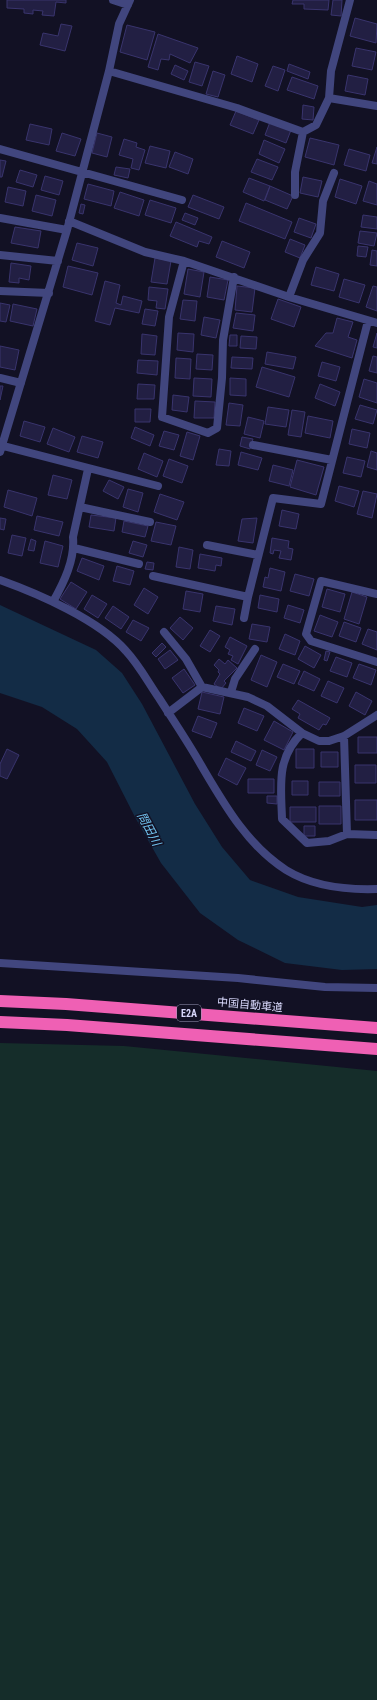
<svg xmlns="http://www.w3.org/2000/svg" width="377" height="1700" viewBox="0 0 377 1700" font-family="'Roboto Condensed','Noto Sans JP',sans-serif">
<rect width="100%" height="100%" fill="#121124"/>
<path fill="#152d2a" d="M 0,1043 L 124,1046 L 377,1071 L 377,1700 L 0,1700 Z"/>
<path fill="#132c46" d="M 0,605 L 96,650 L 122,673 L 142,704 L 195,804 L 222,847 L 250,880 L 298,897 L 362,907 L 377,905 L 377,969 L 342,970 L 285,963 L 238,940 L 200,913 L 161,863 L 136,819 L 107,762 L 77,729 L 42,707 L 0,693 Z"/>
<path fill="#221f43" stroke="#39346d" d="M 7,0 L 66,0 L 66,3 L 56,2 L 54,16 L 42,15 L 43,11 L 33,10 L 33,14 L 24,13 L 24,9 L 7,8 Z
M 293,0 L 329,0 L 328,10 L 304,9 L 304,4 L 292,4 Z
M 333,0 L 342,0 L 341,16 L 331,15 Z
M 355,18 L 377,24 L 376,43 L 350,36 Z
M 61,24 L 72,26 L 65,51 L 40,45 L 43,33 L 58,36 Z
M 127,25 L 155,32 L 147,60 L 120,52 Z
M 158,34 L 198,48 L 190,63 L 170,54 L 169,60 L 161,59 L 158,70 L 148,67 Z
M 356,48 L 376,52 L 372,70 L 352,66 Z
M 237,56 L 258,64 L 252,82 L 231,74 Z
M 195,62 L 209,66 L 202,86 L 189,82 Z
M 289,64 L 310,72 L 308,79 L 287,71 Z
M 175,65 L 188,71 L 184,80 L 171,74 Z
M 273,66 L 285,70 L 278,91 L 265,86 Z
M 213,71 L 225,75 L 218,97 L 206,94 Z
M 348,75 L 368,79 L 365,95 L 345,91 Z
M 292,77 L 318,86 L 314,99 L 287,90 Z
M 303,105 L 314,107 L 313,120 L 302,119 Z
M 236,111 L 259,120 L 253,134 L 230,125 Z
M 270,122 L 291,130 L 286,143 L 265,135 Z
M 30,124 L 52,129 L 49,145 L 26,140 Z
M 62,133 L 81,139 L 75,156 L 56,151 Z
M 97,133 L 112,137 L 107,157 L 92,153 Z
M 310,138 L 339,145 L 334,165 L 305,157 Z
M 124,139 L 137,143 L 136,147 L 145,150 L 139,170 L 131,168 L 133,159 L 119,155 Z
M 264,140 L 285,149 L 279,163 L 259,154 Z
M 150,146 L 170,151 L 166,168 L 145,163 Z
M 377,147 L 377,164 L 372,163 Z
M 349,149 L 370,155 L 366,171 L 344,165 Z
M 175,152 L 193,159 L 188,174 L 169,167 Z
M 257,159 L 278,167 L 272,180 L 251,172 Z
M 0,160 L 6,161 L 2,177 L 0,177 Z
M 116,167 L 130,169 L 128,178 L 114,175 Z
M 20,170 L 37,175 L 33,187 L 16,182 Z
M 45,176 L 63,181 L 59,195 L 41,190 Z
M 303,177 L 322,181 L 318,197 L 300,193 Z
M 249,178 L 270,186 L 264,201 L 243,192 Z
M 340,179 L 362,186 L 356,204 L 335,197 Z
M 369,181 L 377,184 L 377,205 L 363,201 Z
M 88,184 L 114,191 L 111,206 L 84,199 Z
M 270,186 L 293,196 L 287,209 L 265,200 Z
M 8,187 L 26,191 L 23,206 L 5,202 Z
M 120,192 L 144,200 L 139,216 L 114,208 Z
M 36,195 L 56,200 L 52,216 L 32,211 Z
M 193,195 L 224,207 L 219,219 L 188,207 Z
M 150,200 L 176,208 L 171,223 L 145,215 Z
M 246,203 L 292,222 L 285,239 L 239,221 Z
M 81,204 L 85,205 L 83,214 L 79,213 Z
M 185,213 L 198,218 L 195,225 L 182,220 Z
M 363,215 L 377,217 L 377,229 L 361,227 Z
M 299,218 L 316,224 L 311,238 L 294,232 Z
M 176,222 L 212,237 L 209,244 L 199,241 L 197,247 L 170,236 Z
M 15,227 L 41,231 L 38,248 L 11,243 Z
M 360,231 L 377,233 L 374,246 L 358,243 Z
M 290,239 L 305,245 L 300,258 L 285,252 Z
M 222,241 L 250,252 L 244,268 L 216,257 Z
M 77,243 L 98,248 L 93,266 L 72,260 Z
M 358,246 L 368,247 L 366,257 L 357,256 Z
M 372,250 L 377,251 L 377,266 L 370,265 Z
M 155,258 L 171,261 L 167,284 L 151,282 Z
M 11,263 L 31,266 L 29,280 L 19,278 L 19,283 L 9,282 Z
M 68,266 L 98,273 L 92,295 L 63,287 Z
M 316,267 L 339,274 L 334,291 L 311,285 Z
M 188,269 L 204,272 L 200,297 L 184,294 Z
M 210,277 L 228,280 L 224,300 L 207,297 Z
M 344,279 L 365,285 L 359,303 L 339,297 Z
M 105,281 L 120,285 L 116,303 L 121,305 L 123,296 L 142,301 L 139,313 L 115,308 L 110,325 L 95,321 Z
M 237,286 L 255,288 L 252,312 L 235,310 Z
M 373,286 L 377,287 L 377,311 L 366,307 Z
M 149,287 L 168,289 L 165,309 L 156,308 L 157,301 L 148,300 Z
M 278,299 L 301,307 L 294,327 L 271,319 Z
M 183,300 L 197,301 L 195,321 L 180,319 Z
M 0,303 L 10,305 L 6,322 L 0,321 Z
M 13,304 L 37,309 L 33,326 L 10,321 Z
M 145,309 L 158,311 L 155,326 L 142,324 Z
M 236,313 L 255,315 L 253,331 L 233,328 Z
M 204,317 L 220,320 L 216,338 L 201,335 Z
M 337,318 L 353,322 L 348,337 L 357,340 L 352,358 L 315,346 L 326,333 L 333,333 Z
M 178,333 L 194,334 L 193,352 L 177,350 Z
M 377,333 L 377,348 L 373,347 Z
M 142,334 L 157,336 L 155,355 L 141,354 Z
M 230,335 L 237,335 L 237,346 L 229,346 Z
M 241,336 L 257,337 L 256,349 L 240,348 Z
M 0,346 L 19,350 L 15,370 L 0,367 Z
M 267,352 L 296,357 L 293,369 L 265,364 Z
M 197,354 L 213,355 L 212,370 L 196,369 Z
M 373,356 L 377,357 L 377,373 L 369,371 Z
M 232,357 L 253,358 L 252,369 L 231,368 Z
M 176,358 L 191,359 L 190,379 L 175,378 Z
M 138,360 L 158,361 L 157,375 L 137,373 Z
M 322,362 L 340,367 L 336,381 L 318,376 Z
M 262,367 L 295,377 L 289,397 L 256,387 Z
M 194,378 L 212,379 L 211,397 L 193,396 Z
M 230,378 L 246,379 L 246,396 L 230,395 Z
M 364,379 L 377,383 L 377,403 L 359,397 Z
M 138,384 L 155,385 L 154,399 L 137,399 Z
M 320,384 L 340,392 L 335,406 L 315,398 Z
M 0,386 L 3,386 L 0,400 Z
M 173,395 L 189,397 L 187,412 L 172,410 Z
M 195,401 L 215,402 L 214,418 L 194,418 Z
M 229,403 L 243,405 L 240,426 L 226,425 Z
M 360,405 L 377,410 L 373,424 L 355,419 Z
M 268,407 L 289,410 L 286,427 L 265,424 Z
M 135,409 L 151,409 L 150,422 L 135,422 Z
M 292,410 L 305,412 L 301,437 L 288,435 Z
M 308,416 L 333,421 L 330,438 L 305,433 Z
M 248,417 L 264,421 L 260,438 L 244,434 Z
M 24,421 L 45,427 L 40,442 L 20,436 Z
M 135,427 L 154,435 L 150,446 L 131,438 Z
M 53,428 L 75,437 L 69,452 L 47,444 Z
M 352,429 L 370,433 L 367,448 L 349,444 Z
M 164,431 L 179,435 L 174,450 L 159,446 Z
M 187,432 L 200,436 L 193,460 L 180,456 Z
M 82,436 L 103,442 L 98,458 L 77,452 Z
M 242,437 L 253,439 L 250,449 L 240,446 Z
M 219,449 L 231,451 L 229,466 L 216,465 Z
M 371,451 L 377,453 L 377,470 L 367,467 Z
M 241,452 L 262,458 L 258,470 L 238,465 Z
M 144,453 L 163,461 L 157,477 L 138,469 Z
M 347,457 L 365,461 L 361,477 L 343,473 Z
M 169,459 L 188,466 L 182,483 L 163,476 Z
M 297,460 L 324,467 L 316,495 L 290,487 Z
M 273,465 L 293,470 L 289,486 L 269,481 Z
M 53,475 L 72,480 L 67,499 L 48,495 Z
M 109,480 L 124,487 L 118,499 L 103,491 Z
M 339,486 L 359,491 L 354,507 L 335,501 Z
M 128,489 L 143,493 L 138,512 L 123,507 Z
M 8,490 L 37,498 L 32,516 L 4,507 Z
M 363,491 L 377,494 L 372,518 L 357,514 Z
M 160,494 L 184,502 L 177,520 L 154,512 Z
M 282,510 L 299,514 L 296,529 L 279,526 Z
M 91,515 L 116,518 L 114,531 L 89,527 Z
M 37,516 L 63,522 L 59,536 L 34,530 Z
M 0,518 L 6,519 L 4,530 L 0,529 Z
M 257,518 L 253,543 L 238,541 L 242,519 Z
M 124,521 L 148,526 L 145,537 L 122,532 Z
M 156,522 L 176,526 L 171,545 L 151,541 Z
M 12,535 L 26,538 L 22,556 L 8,553 Z
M 272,538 L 289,541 L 288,548 L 293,549 L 291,560 L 279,558 L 281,551 L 274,550 L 273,554 L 270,553 Z
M 31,539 L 36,541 L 34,551 L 28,550 Z
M 45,541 L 63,546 L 58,567 L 40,563 Z
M 133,541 L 147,545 L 143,557 L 129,553 Z
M 179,547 L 193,550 L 190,569 L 176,567 Z
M 200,554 L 222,558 L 221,566 L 216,565 L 215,571 L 198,568 Z
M 82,558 L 104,566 L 99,580 L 77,571 Z
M 147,562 L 154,563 L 153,570 L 145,569 Z
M 117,566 L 134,571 L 130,585 L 113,581 Z
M 270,568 L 285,572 L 281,591 L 263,587 L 265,577 L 268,578 Z
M 295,574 L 314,579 L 309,596 L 290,591 Z
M 71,582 L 87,592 L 76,609 L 60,599 Z
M 144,588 L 158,597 L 148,614 L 134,605 Z
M 327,589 L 345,594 L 340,612 L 322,607 Z
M 186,591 L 203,594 L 200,612 L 183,609 Z
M 352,592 L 367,597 L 359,624 L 344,619 Z
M 92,595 L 107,604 L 98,618 L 84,609 Z
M 260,595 L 279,599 L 277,612 L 258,608 Z
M 288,605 L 304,610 L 300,623 L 284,618 Z
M 113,606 L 129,617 L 121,629 L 105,618 Z
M 216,606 L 235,609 L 232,625 L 213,621 Z
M 320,615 L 338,622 L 332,637 L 314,631 Z
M 180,617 L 193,628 L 183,640 L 170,628 Z
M 133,620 L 149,628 L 141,641 L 126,632 Z
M 344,622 L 361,628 L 356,642 L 339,636 Z
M 252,624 L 270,627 L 267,642 L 249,639 Z
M 368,629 L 377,632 L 377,650 L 362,644 Z
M 210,630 L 220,636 L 210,652 L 200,646 Z
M 285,634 L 300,641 L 295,655 L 279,649 Z
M 230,637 L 247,646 L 238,664 L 231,660 L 233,656 L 228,654 L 230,650 L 225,647 Z
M 162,643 L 166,647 L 156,657 L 152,653 Z
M 305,646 L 321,655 L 314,668 L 298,659 Z
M 170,650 L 178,660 L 165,669 L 158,659 Z
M 326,651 L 330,652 L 327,661 L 324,660 Z
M 261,655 L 277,662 L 267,687 L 251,680 Z
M 336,657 L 352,663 L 347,677 L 330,671 Z
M 219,659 L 225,664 L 228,660 L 237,668 L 224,681 L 226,683 L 221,689 L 214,684 L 220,674 L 218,672 L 219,670 L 214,665 Z
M 283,664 L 300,671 L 294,684 L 277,677 Z
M 359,664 L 376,670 L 371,685 L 353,678 Z
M 184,669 L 195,685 L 183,693 L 172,678 Z
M 304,671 L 320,679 L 314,691 L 298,684 Z
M 328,681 L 344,688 L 337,703 L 321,696 Z
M 202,692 L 224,697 L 220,714 L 198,709 Z
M 356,692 L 372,701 L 365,715 L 349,706 Z
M 298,700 L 330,718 L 326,725 L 323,724 L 319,730 L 298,718 L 300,714 L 292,709 Z
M 244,708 L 264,716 L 257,731 L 238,723 Z
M 198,716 L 217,723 L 211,738 L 192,731 Z
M 274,721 L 293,732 L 284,750 L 264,740 Z
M 358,737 L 377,737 L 377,753 L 358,753 Z
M 236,741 L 256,751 L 251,761 L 231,752 Z
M 7,749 L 19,755 L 7,779 L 0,776 L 0,764 Z
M 296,749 L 314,749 L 314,768 L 296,768 Z
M 262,750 L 277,757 L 270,771 L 256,765 Z
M 321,752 L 338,752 L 338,767 L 321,767 Z
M 226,758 L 246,768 L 237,785 L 218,775 Z
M 355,765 L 376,765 L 376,783 L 355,783 Z
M 248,779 L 274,779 L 274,793 L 248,793 Z
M 292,781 L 308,781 L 308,795 L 292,795 Z
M 319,782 L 340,782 L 340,796 L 319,796 Z
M 267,796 L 277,796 L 277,804 L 267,803 Z
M 355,800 L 377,800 L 377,820 L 355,820 Z
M 319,806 L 341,806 L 341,824 L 319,824 Z
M 290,807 L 316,807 L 316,822 L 290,822 Z
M 304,826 L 315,826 L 315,836 L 304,836 Z"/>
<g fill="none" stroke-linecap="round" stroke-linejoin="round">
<path stroke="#41467e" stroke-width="8" d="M 113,0 L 128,5
M 109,71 L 237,108 L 303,132 L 316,125 L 329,98 L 331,71 L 350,0
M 329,98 L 377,106
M 0,149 L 182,200
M 295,195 L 295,172 L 303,132
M 0,218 L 67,230
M 69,221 L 145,252 L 184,261 L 289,297 L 377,323
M 0,255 L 58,261
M 184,261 L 169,317 L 162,417 L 208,433 L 217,428 L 222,378 L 223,340 L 234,277
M 0,291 L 49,293
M 289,297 L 303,260 L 320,233 L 323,201 L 334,173
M 0,378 L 21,383
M 0,445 L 158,486
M 253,445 L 332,460
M 0,452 L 67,230 L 109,71 L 119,24 L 130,0
M 80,507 L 150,522
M 207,545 L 258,555
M 74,548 L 139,564
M 153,576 L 248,597 L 273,498 L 321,504 L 368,321
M 0,580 C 39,594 99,620 126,651 C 139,665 148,682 159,698 C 173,720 188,742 201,765 C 224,804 247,845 286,870 C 312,886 347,890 377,889
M 377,594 L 321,581 L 306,634 L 311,641 L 377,662
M 53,602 C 64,582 75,560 73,537 L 88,469
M 244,618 L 248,597
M 164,632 L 186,659 L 202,687 L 248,697 L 267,706 L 302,733 L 319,741 L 329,741 L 344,736 L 377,715
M 231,692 L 235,679 L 255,649
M 168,713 L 202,687
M 302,733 C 276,758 281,786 282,819 L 307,843 L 329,841 L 347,834 L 377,835
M 344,736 L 347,834
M 0,963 L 238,978 L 325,987 L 377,988"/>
<path stroke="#ef60b4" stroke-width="12" d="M 0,1001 L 66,1004 L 377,1028
M 0,1022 L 67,1025 L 377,1049"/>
</g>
<g text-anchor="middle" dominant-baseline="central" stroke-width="3" stroke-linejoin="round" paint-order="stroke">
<rect fill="#121124" stroke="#9d9cba" stroke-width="1" x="177" y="1005" width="24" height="16" rx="3"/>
<g font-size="10" font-weight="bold" fill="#d8d8fb">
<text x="189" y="1013">E2A</text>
</g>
<g font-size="11" fill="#d8d8fb" stroke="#121124">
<text transform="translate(250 1005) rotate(5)">中国自動車道</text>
</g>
<g font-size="12" font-style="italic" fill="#71c4f0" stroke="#121124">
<text transform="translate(149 829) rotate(62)">問田川</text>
</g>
</g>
</svg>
